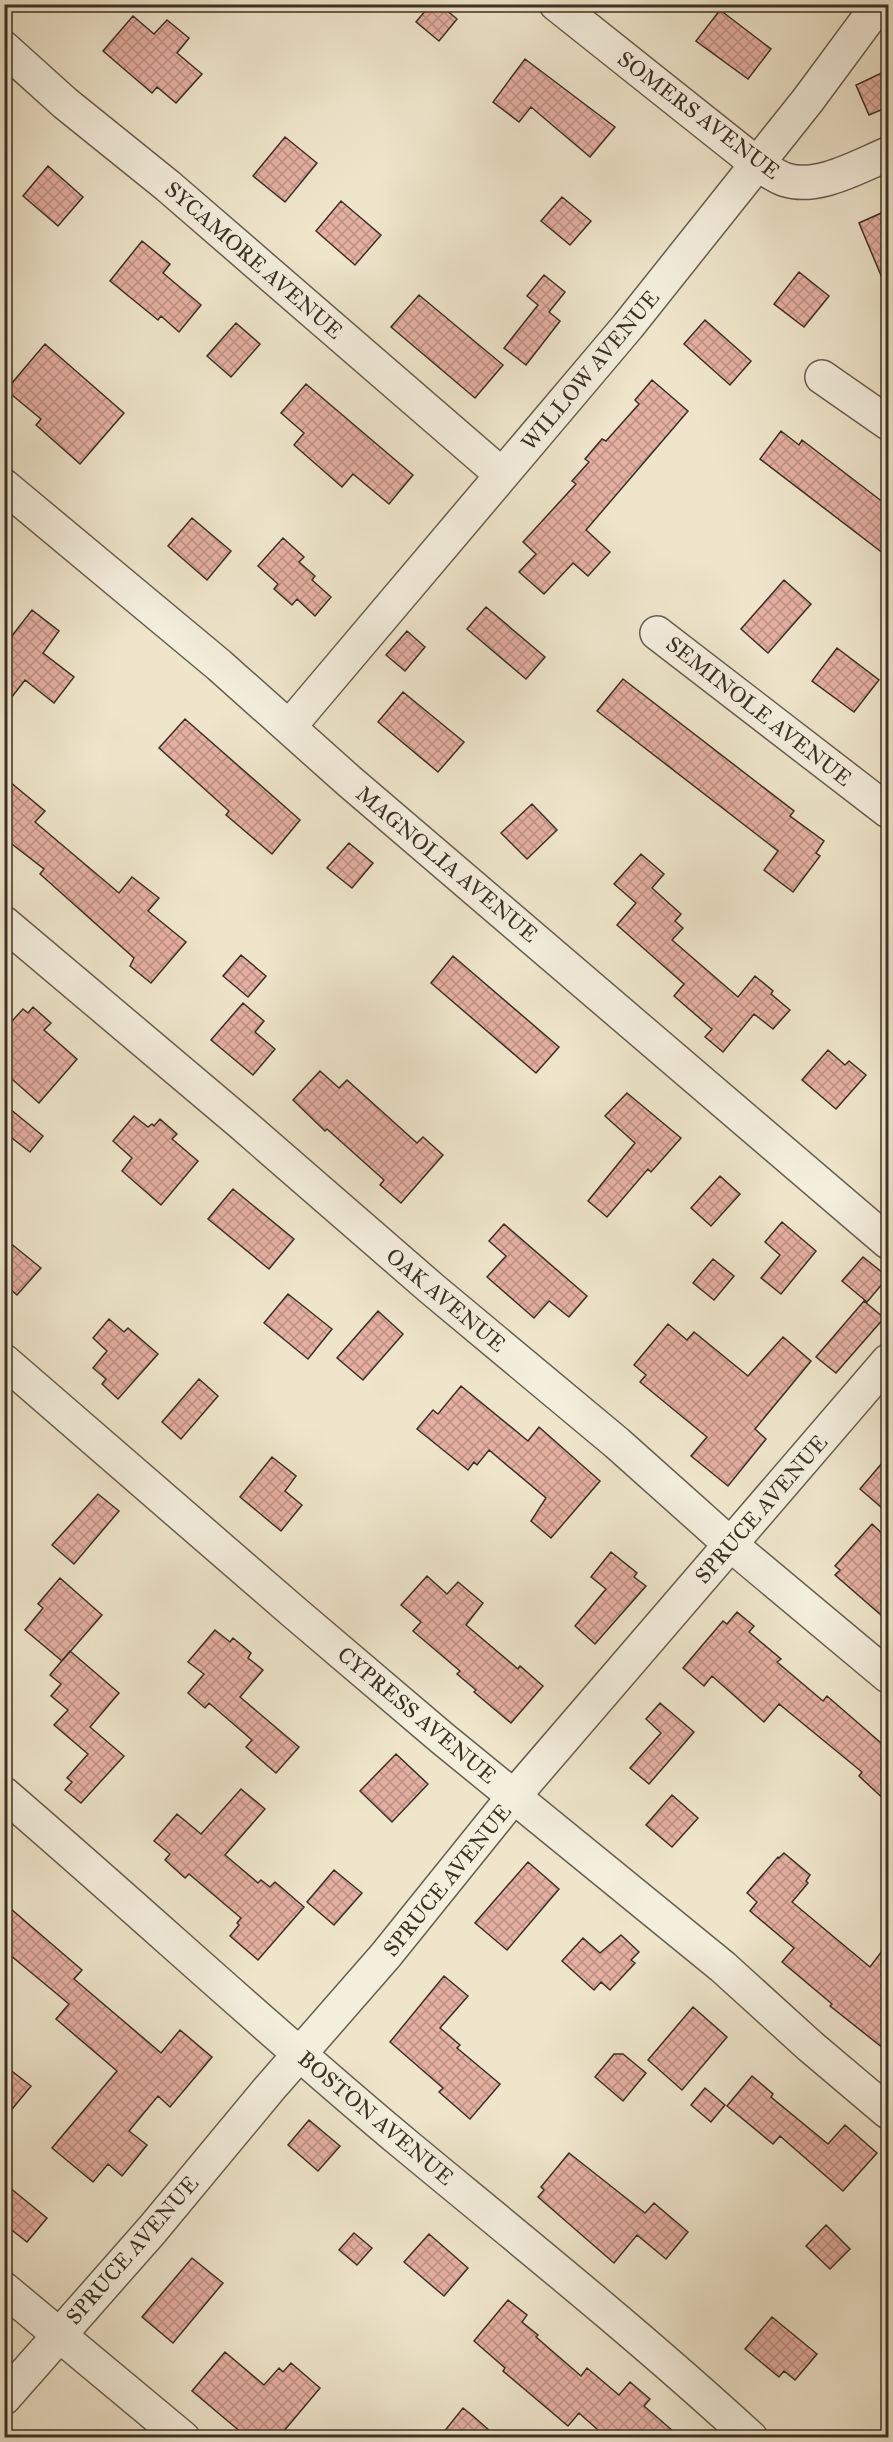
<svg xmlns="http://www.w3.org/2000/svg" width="893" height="2442" viewBox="0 0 893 2442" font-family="'IM FELL Great Primer',serif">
<defs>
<pattern id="building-cross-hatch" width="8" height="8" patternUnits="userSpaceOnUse" patternTransform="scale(1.5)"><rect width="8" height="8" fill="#e5afa2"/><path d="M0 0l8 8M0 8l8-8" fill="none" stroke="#bb8f84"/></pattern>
</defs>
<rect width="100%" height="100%" fill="#eee5cb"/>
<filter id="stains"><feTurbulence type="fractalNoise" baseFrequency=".00333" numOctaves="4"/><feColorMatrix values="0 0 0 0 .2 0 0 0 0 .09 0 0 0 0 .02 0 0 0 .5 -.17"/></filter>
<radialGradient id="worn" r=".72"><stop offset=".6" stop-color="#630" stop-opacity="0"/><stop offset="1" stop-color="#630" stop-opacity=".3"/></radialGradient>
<path fill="url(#building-cross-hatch)" stroke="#3b3125" stroke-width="1.5" d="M 431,4 L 439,4 L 457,19 L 439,41 L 416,22 Z
M 720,10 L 771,49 L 748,79 L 696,41 Z
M 133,16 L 154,34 L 167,20 L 189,38 L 177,53 L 202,74 L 176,103 L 157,87 L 152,93 L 103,51 Z
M 525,59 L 615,127 L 590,157 L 531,107 L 519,122 L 493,102 Z
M 888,70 L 888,107 L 869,115 L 856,85 Z
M 285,137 L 317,163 L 285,202 L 253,176 Z
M 48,166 L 83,197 L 58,226 L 23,196 Z
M 562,197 L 591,221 L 570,245 L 541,221 Z
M 341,201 L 381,235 L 355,265 L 316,231 Z
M 888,210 L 888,292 L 859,223 Z
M 142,241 L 170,264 L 163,273 L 201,305 L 179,332 L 161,316 L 158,320 L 110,281 Z
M 799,272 L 829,296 L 804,327 L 774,304 Z
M 544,275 L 565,292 L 549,312 L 560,321 L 526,365 L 504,348 L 538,305 L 527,296 Z
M 419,295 L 503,365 L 475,398 L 391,327 Z
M 705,320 L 751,361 L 730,385 L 684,344 Z
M 236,323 L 260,344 L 231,377 L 207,356 Z
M 45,344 L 124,413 L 80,464 L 36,425 L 41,419 L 6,390 Z
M 652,380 L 688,411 L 586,530 L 610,552 L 588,576 L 573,563 L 544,594 L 519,572 L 536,554 L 523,542 L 576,484 L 572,481 L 589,462 L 585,459 L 602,439 L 606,441 L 639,404 L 635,400 Z
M 306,384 L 413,475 L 389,504 L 353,474 L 342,487 L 294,445 L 304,433 L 281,413 Z
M 781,431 L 799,445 L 802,440 L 888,506 L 888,557 L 760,459 Z
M 192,518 L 231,551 L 207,580 L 168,546 Z
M 283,538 L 304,557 L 299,562 L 315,576 L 312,580 L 331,597 L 315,616 L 297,599 L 292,605 L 274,589 L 278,584 L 258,566 Z
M 784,580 L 811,604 L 768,653 L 741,629 Z
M 486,607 L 545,657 L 526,679 L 467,629 Z
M 32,610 L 59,631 L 43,653 L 74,677 L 54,703 L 25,680 L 4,707 L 4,646 Z
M 407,631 L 425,647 L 405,671 L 386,655 Z
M 837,648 L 879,680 L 854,712 L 812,681 Z
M 623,679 L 794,811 L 790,816 L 824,841 L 816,853 L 820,856 L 793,892 L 764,870 L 778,851 L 597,711 Z
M 403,692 L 464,742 L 438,772 L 378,722 Z
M 185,719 L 300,820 L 272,854 L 226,815 L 229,811 L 159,748 Z
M 4,777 L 45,811 L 35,822 L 119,893 L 132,877 L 159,898 L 148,911 L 186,942 L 151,983 L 130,966 L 134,958 L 40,874 L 44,869 L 4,838 Z
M 532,804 L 557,830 L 527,859 L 501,833 Z
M 349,843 L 373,863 L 352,888 L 327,868 Z
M 641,854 L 664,874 L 652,888 L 681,914 L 675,921 L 683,928 L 672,940 L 738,997 L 755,976 L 773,991 L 771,994 L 790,1010 L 773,1029 L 754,1014 L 723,1052 L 705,1037 L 712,1029 L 674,996 L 684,984 L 617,925 L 636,903 L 614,884 Z
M 241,955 L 266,976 L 248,997 L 223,976 Z
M 453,956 L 559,1047 L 536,1073 L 431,983 Z
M 243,1003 L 264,1021 L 255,1032 L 275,1049 L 253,1075 L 211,1040 Z
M 33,1007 L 51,1023 L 44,1030 L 77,1059 L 39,1103 L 4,1072 L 4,1030 L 23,1009 L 28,1013 Z
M 828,1050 L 845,1065 L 849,1061 L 866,1075 L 836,1109 L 802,1080 Z
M 320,1071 L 339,1088 L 347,1080 L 417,1143 L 423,1137 L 443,1155 L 401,1203 L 380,1185 L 384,1180 L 327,1129 L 325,1131 L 293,1100 Z
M 627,1093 L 681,1138 L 651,1172 L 648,1169 L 607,1217 L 588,1201 L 635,1143 L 605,1116 Z
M 4,1104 L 43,1136 L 30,1152 L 4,1132 Z
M 134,1116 L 148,1127 L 152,1124 L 154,1126 L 160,1119 L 177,1134 L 172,1139 L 198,1161 L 161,1205 L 122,1171 L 132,1158 L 113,1141 Z
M 720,1176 L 740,1194 L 711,1226 L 691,1208 Z
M 233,1189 L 294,1239 L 269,1269 L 208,1219 Z
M 782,1222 L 816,1251 L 781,1294 L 761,1278 L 780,1255 L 765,1242 Z
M 504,1224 L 587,1296 L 569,1317 L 549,1301 L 534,1318 L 487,1277 L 506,1256 L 489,1241 Z
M 4,1238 L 41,1268 L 17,1295 L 4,1284 Z
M 863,1257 L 888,1277 L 867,1302 L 842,1281 Z
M 713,1259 L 734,1276 L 714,1300 L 693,1283 Z
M 288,1294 L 332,1329 L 308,1359 L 264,1323 Z
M 864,1301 L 884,1318 L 836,1373 L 816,1357 Z
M 378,1311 L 403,1334 L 363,1380 L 337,1358 Z
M 109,1319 L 124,1332 L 128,1328 L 158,1354 L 118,1399 L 102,1384 L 106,1379 L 93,1368 L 107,1351 L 93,1338 Z
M 668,1324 L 687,1340 L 694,1332 L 748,1376 L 783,1337 L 811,1361 L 755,1429 L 766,1439 L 728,1486 L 691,1456 L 707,1437 L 640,1382 L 646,1375 L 634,1365 Z
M 199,1379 L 218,1396 L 181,1439 L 162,1422 Z
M 461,1386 L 528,1441 L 539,1427 L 600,1481 L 551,1538 L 531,1521 L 546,1498 L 489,1450 L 477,1465 L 474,1462 L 468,1470 L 417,1429 L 433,1410 L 438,1414 Z
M 888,1456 L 888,1513 L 860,1489 Z
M 272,1457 L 296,1476 L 285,1491 L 302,1505 L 281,1531 L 240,1497 Z
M 98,1494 L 119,1511 L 74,1564 L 52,1545 Z
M 872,1524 L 888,1539 L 888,1621 L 835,1575 L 840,1570 L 835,1566 Z
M 611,1552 L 637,1573 L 634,1577 L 646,1586 L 595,1644 L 575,1626 L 606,1589 L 591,1577 Z
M 427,1576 L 447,1594 L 458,1582 L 483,1603 L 466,1625 L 518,1669 L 520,1666 L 543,1686 L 511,1723 L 474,1692 L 476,1690 L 457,1674 L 460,1671 L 413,1631 L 421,1622 L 401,1605 Z
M 60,1578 L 102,1615 L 62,1661 L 25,1630 L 43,1608 L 38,1604 Z
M 737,1612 L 754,1626 L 749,1632 L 781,1659 L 777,1662 L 823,1701 L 827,1696 L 888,1749 L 888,1803 L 859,1776 L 862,1772 L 779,1704 L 764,1722 L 712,1676 L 704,1686 L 683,1668 L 723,1621 L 727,1624 Z
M 215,1630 L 230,1642 L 233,1638 L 251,1653 L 248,1658 L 263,1670 L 240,1697 L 299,1747 L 276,1773 L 246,1747 L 252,1740 L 209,1703 L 205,1708 L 188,1693 L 204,1674 L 188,1662 Z
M 70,1651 L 119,1693 L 90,1727 L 124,1756 L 81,1803 L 65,1790 L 72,1782 L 67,1778 L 88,1754 L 54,1725 L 68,1710 L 51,1696 L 61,1684 L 50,1675 Z
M 660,1703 L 694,1732 L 649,1784 L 630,1768 L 661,1733 L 646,1719 Z
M 396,1754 L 428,1784 L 392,1822 L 360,1791 Z
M 241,1789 L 265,1809 L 225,1855 L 258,1883 L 261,1880 L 270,1887 L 275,1882 L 304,1907 L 258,1960 L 230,1936 L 239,1925 L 237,1923 L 241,1918 L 189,1874 L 185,1878 L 165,1860 L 170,1854 L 154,1841 L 177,1814 L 201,1834 Z
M 672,1795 L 698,1818 L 672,1847 L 646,1825 Z
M 784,1853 L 810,1875 L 806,1881 L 808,1883 L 792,1902 L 870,1967 L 888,1943 L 888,2052 L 830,2006 L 832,2004 L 782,1962 L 794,1948 L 750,1911 L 757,1902 L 747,1893 L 778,1857 L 779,1858 Z
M 528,1862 L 559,1889 L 507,1950 L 475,1923 Z
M 334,1870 L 362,1893 L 334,1925 L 307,1902 Z
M 4,1903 L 82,1970 L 74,1979 L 161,2053 L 180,2030 L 212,2057 L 170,2107 L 158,2096 L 129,2131 L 147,2145 L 122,2176 L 108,2164 L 93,2182 L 52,2148 L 117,2071 L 56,2019 L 69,2004 L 4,1950 Z
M 621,1935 L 639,1952 L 631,1960 L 635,1963 L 610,1990 L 601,1982 L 594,1990 L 562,1961 L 583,1938 L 600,1953 Z
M 444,1976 L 468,1996 L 440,2028 L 460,2045 L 457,2048 L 500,2084 L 470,2119 L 439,2092 L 443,2088 L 390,2042 Z
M 693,2007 L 727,2037 L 682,2090 L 648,2060 Z
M 614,2054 L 623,2054 L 646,2073 L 623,2101 L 595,2077 Z
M 4,2065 L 31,2086 L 4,2119 Z
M 752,2076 L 773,2094 L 771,2097 L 828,2144 L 845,2125 L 877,2153 L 843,2191 L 780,2136 L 773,2144 L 727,2106 Z
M 705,2088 L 725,2105 L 711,2122 L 691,2105 Z
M 309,2120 L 340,2146 L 318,2171 L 288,2145 Z
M 569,2153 L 645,2213 L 654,2203 L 688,2232 L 666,2259 L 637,2235 L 614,2263 L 538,2197 L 544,2190 L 541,2187 Z
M 4,2183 L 47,2218 L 27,2242 L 4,2224 Z
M 826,2225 L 850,2249 L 830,2269 L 806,2246 Z
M 354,2233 L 372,2248 L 357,2265 L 339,2250 Z
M 429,2234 L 468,2268 L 444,2296 L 404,2262 Z
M 192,2258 L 223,2283 L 173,2343 L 142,2317 Z
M 508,2300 L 527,2315 L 522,2322 L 538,2335 L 536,2337 L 581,2376 L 587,2368 L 619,2395 L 630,2382 L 650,2399 L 644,2406 L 681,2438 L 607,2438 L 579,2413 L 568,2426 L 503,2371 L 505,2368 L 474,2341 Z
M 772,2317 L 817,2354 L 795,2380 L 784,2371 L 779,2377 L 745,2349 Z
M 225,2352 L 264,2385 L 279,2368 L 283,2372 L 291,2363 L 320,2388 L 278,2438 L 248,2438 L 192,2391 Z
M 463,2408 L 473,2416 L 498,2438 L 439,2438 Z"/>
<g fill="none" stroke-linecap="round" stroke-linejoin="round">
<defs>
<path id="minor" d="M 556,4 L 757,164 C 766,169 776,177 786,180 C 818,190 859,166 888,154
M 4,48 L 65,103 L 168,186 L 502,475
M 822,377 L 888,423
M 4,486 L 219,665 L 349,781 L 888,1242
M 657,633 L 888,811
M 289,727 L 628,326 L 808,100 L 879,4
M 4,923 L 241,1123 L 431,1288 L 617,1443 L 730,1544 L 888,1676
M 4,1361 L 295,1613 L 442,1738 L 723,1967 L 810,2046 L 888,2112
M 4,1794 C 139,1910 270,2032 407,2146 C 523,2242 640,2336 751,2438
M 4,2289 L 183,2438
M 4,2398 L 152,2230 L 269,2089 L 386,1955 L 514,1796 L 888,1361"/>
</defs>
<use href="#minor" stroke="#685e4e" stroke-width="36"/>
<use href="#minor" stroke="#f4eedd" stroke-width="33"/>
</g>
<g text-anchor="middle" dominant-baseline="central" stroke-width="6" stroke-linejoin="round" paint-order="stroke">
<g font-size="22" fill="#3b3125" stroke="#f4eedd">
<text transform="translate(699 115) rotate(37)">SOMERS AVENUE</text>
<text transform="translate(254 260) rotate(41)">SYCAMORE AVENUE</text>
<text transform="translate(590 370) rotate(-50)">WILLOW AVENUE</text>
<text transform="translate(759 711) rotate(38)">SEMINOLE AVENUE</text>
<text transform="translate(447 864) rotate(40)">MAGNOLIA AVENUE</text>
<text transform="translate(446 1300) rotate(40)">OAK AVENUE</text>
<text transform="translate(761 1509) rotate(-49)">SPRUCE AVENUE</text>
<text transform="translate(417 1715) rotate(40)">CYPRESS AVENUE</text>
<text transform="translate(447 1880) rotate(-51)">SPRUCE AVENUE</text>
<text transform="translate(376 2118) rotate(40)">BOSTON AVENUE</text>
<text transform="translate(132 2250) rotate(-49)">SPRUCE AVENUE</text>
</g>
</g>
<rect width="893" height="2442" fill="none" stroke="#eee5cb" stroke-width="24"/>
<rect x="6" y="6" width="881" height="2430" fill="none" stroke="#3b3125" stroke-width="3"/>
<rect x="12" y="12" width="869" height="2418" fill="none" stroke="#3b3125" stroke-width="1.5"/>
<rect width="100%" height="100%" filter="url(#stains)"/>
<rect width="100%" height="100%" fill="url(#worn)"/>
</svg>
